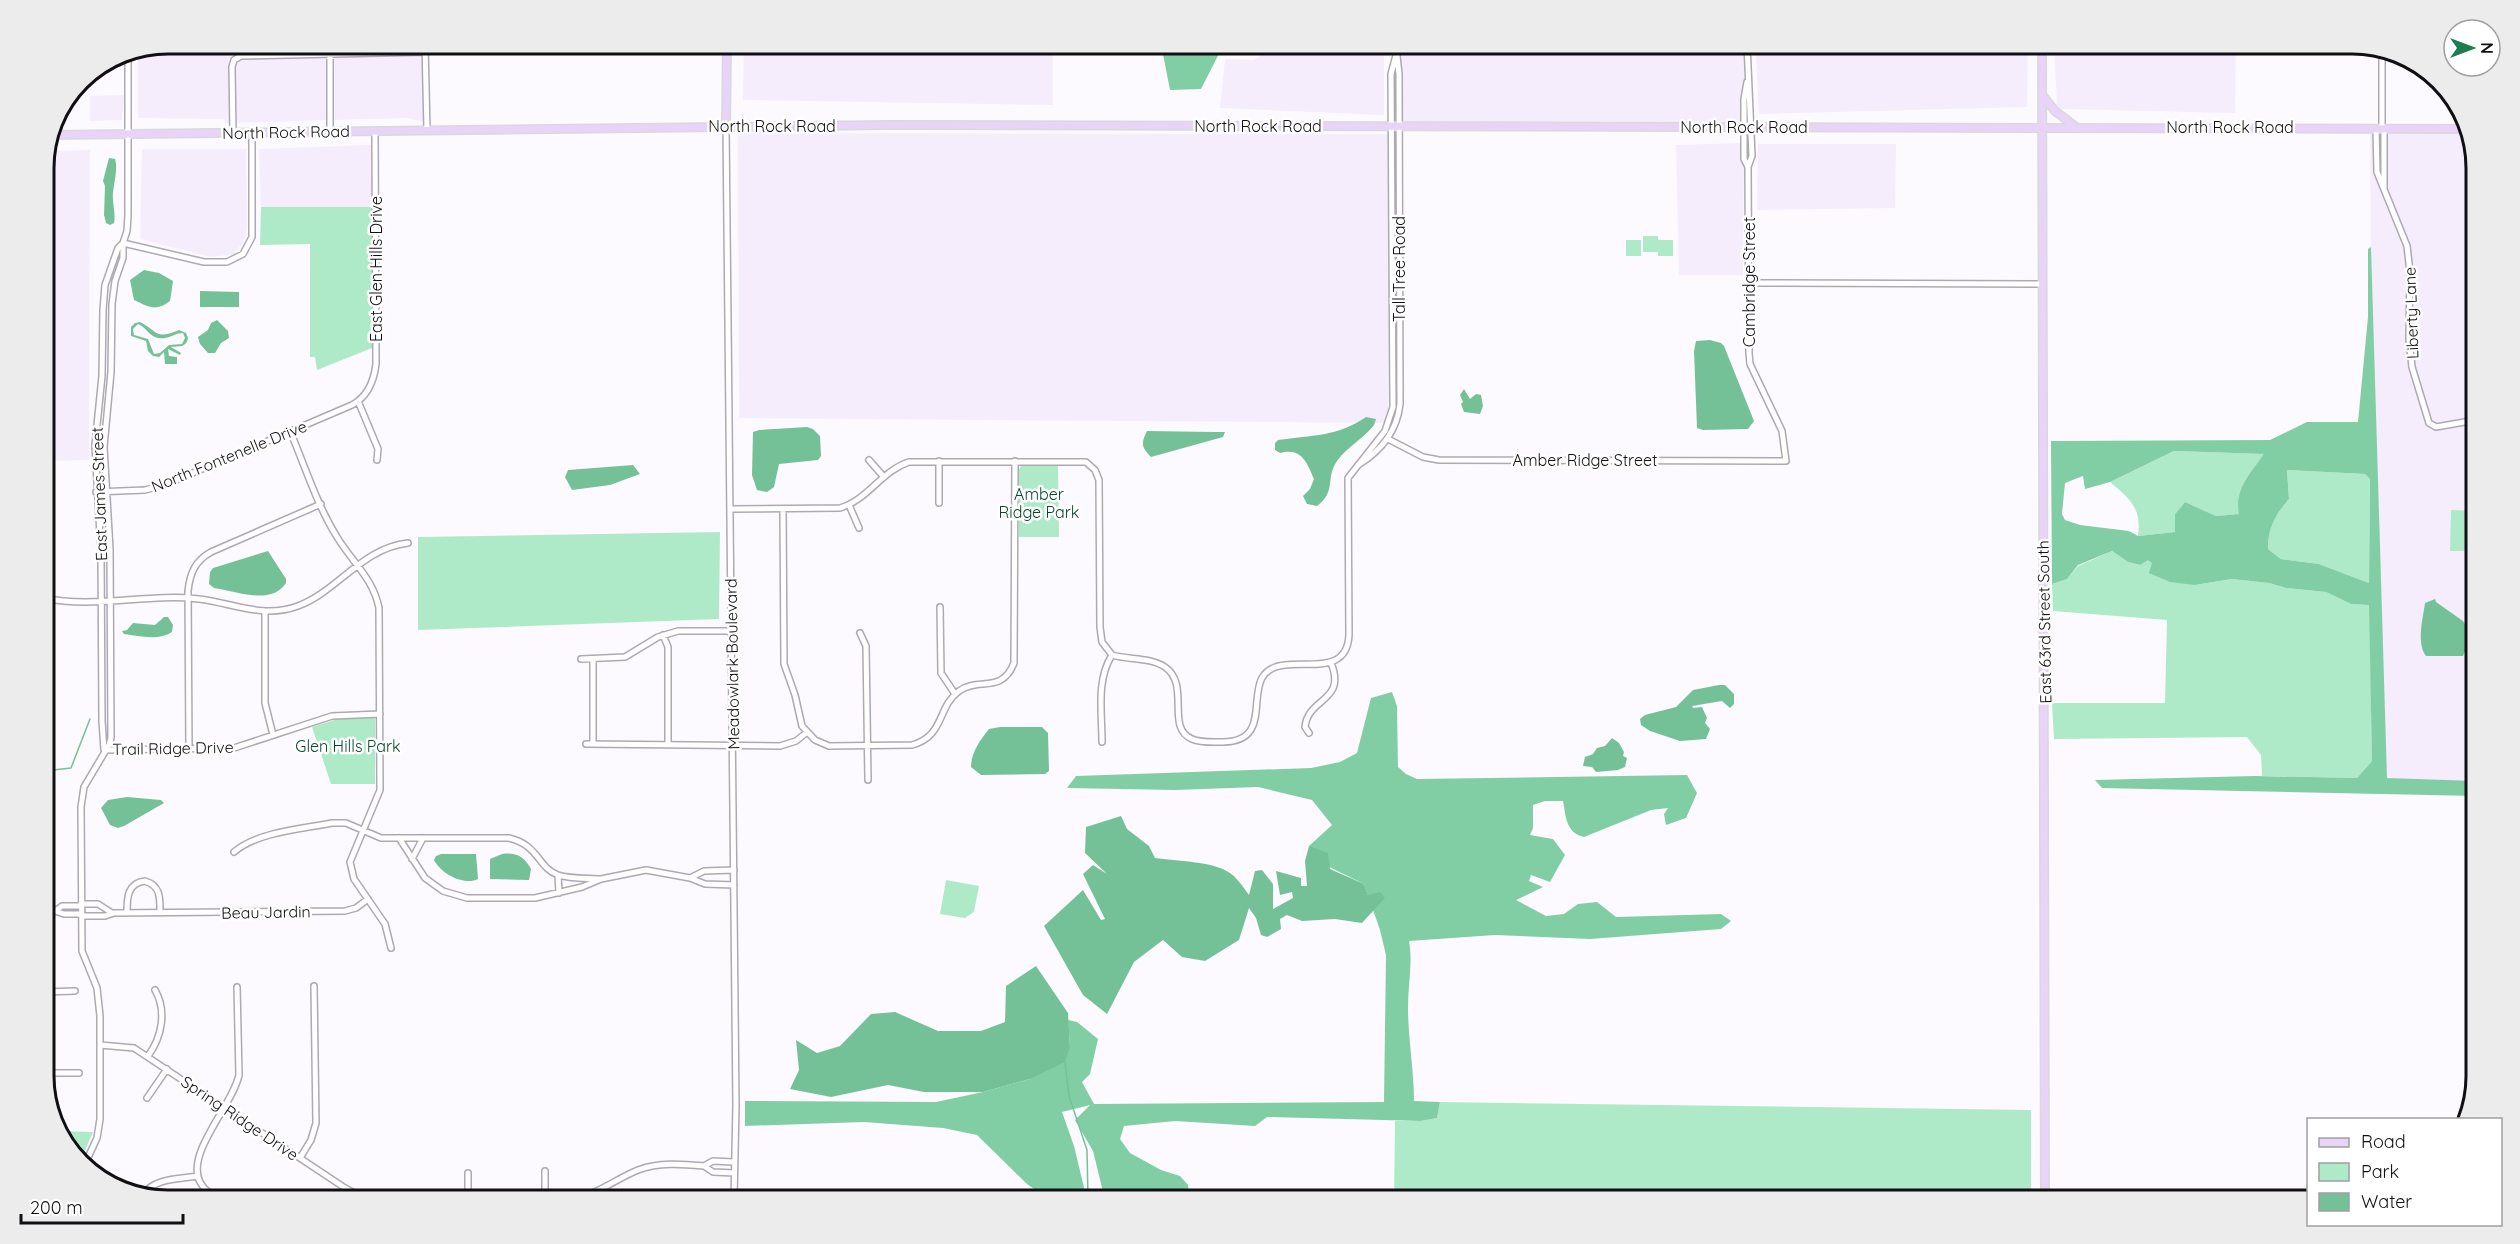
<svg xmlns="http://www.w3.org/2000/svg" width="2520" height="1244" viewBox="0 0 2520 1244" font-family="Quicksand,sans-serif">
<rect width="100%" height="100%" fill="#fcfaff"/>
<path fill="#f5edfc" d="M 168,44 L 424,44 L 424,122 L 405,118 L 225,123 L 224,119 L 138,118 L 138,49 Z
M 744,44 L 1053,44 L 1053,105 L 743,100 Z
M 1283,44 L 1384,44 L 1384,115 L 1220,108 L 1225,59 L 1253,60 Z
M 1399,44 L 1748,44 L 1750,127 L 1398,127 Z
M 2054,45 L 2236,51 L 2235,113 L 2059,109 L 2057,105 Z
M 2028,49 L 2027,107 L 1759,114 L 1756,54 Z
M 124,95 L 122,120 L 90,121 L 90,96 Z
M 738,133 L 1391,134 L 1388,423 L 739,418 Z
M 2370,133 L 2468,134 L 2476,160 L 2476,789 L 2375,789 Z
M 1744,143 L 1743,275 L 1679,275 L 1676,145 Z
M 1758,144 L 1896,144 L 1895,208 L 1757,210 Z
M 371,145 L 373,207 L 261,207 L 259,149 Z
M 142,149 L 246,149 L 247,229 L 244,241 L 234,254 L 211,257 L 140,239 Z
M 90,150 L 89,460 L 44,461 L 44,160 L 46,151 Z"/>
<path fill="#afeac8" d="M 1413,44 L 1498,44 L 1479,47 L 1412,48 Z
M 1748,44 L 2028,44 L 2028,49 L 1748,52 Z
M 261,207 L 373,207 L 372,348 L 317,370 L 315,357 L 310,357 L 310,244 L 260,245 Z
M 1643,236 L 1658,236 L 1658,240 L 1673,240 L 1673,256 L 1658,256 L 1658,252 L 1643,252 Z
M 1626,240 L 1641,240 L 1641,256 L 1626,256 Z
M 2174,451 L 2265,454 L 2239,514 L 2216,516 L 2185,502 L 2175,514 L 2175,532 L 2138,536 C 2142,508 2130,499 2110,482 Z
M 1022,465 L 1058,466 L 1059,537 L 1019,537 L 1019,469 Z
M 2287,470 L 2365,474 L 2370,479 L 2369,583 L 2319,564 L 2281,559 L 2268,549 C 2268,528 2275,515 2289,499 Z
M 2451,510 L 2476,511 L 2476,551 L 2450,551 Z
M 720,532 L 719,619 L 418,630 L 418,537 Z
M 2112,551 L 2128,562 L 2139,565 L 2148,559 L 2195,585 L 2232,579 L 2269,583 L 2286,588 L 2326,592 L 2351,604 L 2370,605 L 2372,761 L 2357,778 L 2262,776 L 2261,755 L 2247,737 L 2054,739 L 2052,703 L 2165,703 L 2167,620 L 2053,611 L 2052,584 L 2067,579 L 2078,566 Z
M 375,717 L 375,784 L 331,784 L 312,727 L 341,718 Z
M 946,880 L 979,886 L 974,912 L 965,918 L 940,914 Z
M 1440,1102 L 2031,1110 L 2031,1200 L 1394,1200 L 1395,1121 L 1421,1121 L 1437,1118 Z
M 60,1131 L 93,1132 L 81,1160 L 65,1146 Z"/>
<path fill="#82cea4" fill-rule="evenodd" d="M 1161,44 L 1224,44 L 1201,89 L 1170,90 Z
M 2371,247 L 2387,778 L 2476,781 L 2476,796 L 2102,788 L 2095,780 L 2254,776 L 2357,778 L 2372,761 L 2369,605 L 2351,604 L 2326,592 L 2286,588 L 2269,583 L 2232,579 L 2195,585 L 2170,582 L 2149,573 L 2152,563 L 2148,560 L 2140,565 L 2128,562 L 2112,551 L 2078,565 L 2067,579 L 2052,584 L 2051,441 L 2270,440 L 2307,422 L 2358,422 L 2368,317 L 2368,249 ZM 2174,451 L 2264,454 C 2251,473 2234,489 2239,514 L 2216,516 L 2185,502 L 2175,514 L 2175,532 L 2138,536 L 2129,531 L 2080,525 L 2065,520 L 2062,514 L 2065,483 L 2083,476 L 2085,489 L 2110,482 ZM 2287,470 L 2365,474 L 2370,479 L 2369,583 L 2319,564 L 2281,559 L 2268,549 C 2268,528 2275,515 2289,499 Z
M 1392,692 L 1397,706 L 1398,767 L 1406,774 L 1417,779 L 1687,775 L 1697,793 L 1686,818 L 1666,825 L 1664,814 L 1668,808 L 1651,810 L 1584,837 C 1566,833 1566,817 1563,801 L 1545,801 L 1533,805 L 1533,828 L 1530,835 L 1553,839 L 1565,855 L 1550,882 L 1531,875 L 1529,881 L 1543,887 L 1516,900 L 1546,916 L 1564,914 L 1578,904 L 1597,902 L 1616,917 L 1721,914 L 1731,921 L 1721,929 L 1590,939 L 1495,935 L 1409,941 C 1413,963 1408,984 1408,1007 C 1408,1038 1414,1070 1414,1101 L 1440,1102 L 1437,1118 L 1421,1121 L 1267,1117 L 1255,1126 L 1175,1121 L 1124,1126 L 1120,1139 L 1130,1153 L 1161,1170 L 1180,1176 L 1188,1185 L 1190,1200 L 1105,1200 L 1093,1151 L 1075,1120 L 1090,1105 L 1062,1112 L 1074,1146 L 1087,1200 L 1049,1200 L 1027,1184 L 977,1135 L 943,1128 L 864,1122 L 745,1126 L 745,1101 L 936,1102 L 983,1092 L 1030,1079 L 1070,1047 L 1068,1020 L 1077,1022 L 1098,1039 L 1090,1074 L 1082,1082 L 1094,1104 L 1384,1102 L 1386,955 L 1380,930 L 1364,884 L 1321,863 L 1309,846 L 1332,825 L 1312,800 L 1258,787 L 1175,790 L 1067,788 L 1076,776 L 1311,768 L 1340,762 L 1357,753 L 1371,698 Z"/>
<path fill="#75c197" fill-rule="evenodd" d="M 109,158 L 115,159 C 118,168 114,183 113,193 C 112,204 116,212 114,223 L 110,225 L 106,223 L 104,215 L 105,186 L 103,181 Z
M 144,270 L 159,273 L 173,281 L 170,301 C 156,312 149,307 134,300 L 130,280 Z
M 200,291 L 239,292 L 239,307 L 200,307 Z
M 217,320 L 228,331 L 229,338 L 221,343 L 215,353 L 208,353 L 200,344 L 198,337 L 208,330 L 211,323 Z
M 140,322 C 159,332 155,340 179,330 L 186,333 L 188,338 C 186,348 179,346 171,347 L 181,353 L 180,355 L 168,349 L 169,356 L 177,357 L 177,364 L 165,364 L 164,352 L 159,357 L 153,356 L 148,351 L 146,341 L 131,336 L 131,327 L 135,323 ZM 138,324 C 146,327 149,336 158,338 C 168,340 174,333 183,333 L 185,338 L 182,344 L 169,345 L 160,353 L 154,354 L 148,339 L 134,335 L 133,329 Z
M 1710,340 L 1721,343 L 1724,346 L 1754,421 L 1748,429 L 1703,430 L 1697,428 L 1694,351 L 1696,341 Z
M 1464,389 L 1470,399 L 1476,394 L 1481,395 L 1483,406 L 1480,414 L 1464,412 L 1461,404 L 1463,402 L 1460,395 Z
M 1366,417 L 1376,419 L 1374,425 C 1364,438 1347,447 1337,461 C 1325,478 1337,491 1317,506 L 1307,504 L 1303,496 L 1310,489 L 1314,479 C 1307,462 1301,447 1280,453 L 1275,450 L 1275,443 L 1278,440 C 1312,435 1337,437 1366,417 Z
M 807,427 L 813,429 L 820,436 L 821,456 L 818,460 L 779,464 L 774,487 L 767,492 L 757,490 L 752,475 L 753,432 L 759,430 Z
M 1147,431 L 1215,432 L 1225,432 L 1223,437 L 1151,457 C 1141,447 1141,443 1147,431 Z
M 633,465 L 640,474 L 610,485 L 572,490 L 565,477 L 568,470 Z
M 268,551 L 286,579 L 286,583 C 271,606 236,591 214,588 L 209,584 L 210,572 L 213,568 Z
M 2435,599 L 2436,602 L 2463,621 L 2467,628 L 2476,625 L 2476,642 L 2466,649 L 2463,656 L 2426,656 C 2416,643 2423,618 2425,603 Z
M 164,617 L 168,617 L 173,625 L 172,632 C 159,641 139,636 124,634 L 122,631 L 127,630 L 133,623 L 155,625 Z
M 1719,685 L 1725,685 L 1734,694 L 1734,704 L 1730,708 L 1722,701 L 1692,706 L 1693,708 L 1702,707 L 1707,718 L 1705,723 L 1710,729 L 1706,739 L 1680,741 L 1650,731 L 1641,725 L 1640,719 L 1645,715 L 1676,707 L 1693,690 Z
M 1000,727 L 1042,727 L 1048,733 L 1049,771 L 1045,774 L 981,775 L 971,767 C 971,753 980,740 989,729 Z
M 1612,738 L 1619,743 L 1624,752 L 1623,756 L 1627,758 L 1625,767 L 1618,770 L 1596,772 L 1592,767 L 1583,766 L 1585,757 L 1593,754 L 1597,748 L 1605,746 Z
M 127,797 L 161,800 L 164,803 L 124,826 L 118,828 L 110,825 L 101,808 L 108,800 Z
M 1121,816 L 1127,829 L 1149,846 L 1155,858 C 1176,861 1213,861 1230,873 C 1238,879 1243,887 1249,895 L 1255,871 L 1262,870 L 1273,884 L 1273,909 L 1293,898 L 1292,892 L 1280,895 L 1276,871 L 1301,878 L 1301,886 L 1307,886 L 1305,861 L 1309,846 L 1328,853 L 1330,869 L 1364,884 L 1368,895 L 1380,892 L 1385,898 L 1362,923 L 1335,919 L 1302,921 L 1287,915 L 1280,919 L 1281,929 L 1267,937 L 1261,935 L 1256,918 L 1249,908 L 1239,940 L 1205,961 L 1182,957 L 1163,940 L 1134,962 L 1107,1014 L 1083,995 L 1044,926 L 1083,890 L 1101,920 L 1105,919 L 1083,874 L 1093,865 L 1107,874 L 1085,853 L 1086,827 Z
M 441,854 L 476,854 L 478,879 C 464,886 441,874 434,860 L 436,856 Z
M 502,854 C 516,852 524,856 531,869 L 529,880 L 490,879 L 490,859 Z
M 1036,966 L 1068,1013 L 1070,1047 L 1065,1062 L 1030,1079 L 983,1092 L 924,1092 L 888,1085 L 831,1097 L 790,1089 L 799,1070 L 796,1040 L 817,1053 L 840,1046 L 871,1014 L 895,1012 L 938,1031 L 981,1031 L 1005,1022 L 1006,986 Z"/>
<g fill="none" stroke-linecap="round" stroke-linejoin="round">
<path stroke="#75c197" stroke-width="1.5" d="M 44,771 L 71,768 L 90,719
M 1065,1062 L 1069,1096 L 1087,1150 L 1088,1200"/>
<defs>
<path id="minor" d="M 425,44 L 427,130
M 1747,44 L 1752,156 L 1748,167 L 1744,159 L 1744,99 L 1747,82
M 2329,44 L 2353,44
M 2042,46 L 2195,44
M 2382,50 L 2382,128
M 128,51 L 128,215 L 127,231 L 123,243 L 204,262 L 227,262 L 243,254 L 252,237 L 252,133
M 330,54 L 330,132
M 726,127 L 736,1105 L 734,1200
M 2376,128 L 2377,172 L 2407,246 L 2410,272 L 2409,339 L 2412,367 L 2429,423 L 2436,427 L 2476,420
M 2384,128 L 2384,188
M 233,133 L 232,67 L 234,60 L 241,56 L 426,52
M 1749,283 L 2042,284
M 358,401 L 378,449 L 377,460
M 290,431 C 305,466 317,505 337,537 C 352,562 373,578 379,608 L 380,790 L 350,862 L 354,879 L 385,924 L 391,948
M 1388,439 L 1423,457 L 1439,460 L 1786,461 L 1782,431 L 1750,364 L 1749,353 L 1748,167
M 869,460 L 883,476
M 939,461 L 939,503
M 1358,465 C 1381,451 1397,431 1400,404 L 1399,74 L 1397,56
M 96,492 L 145,490 L 167,484 L 352,405 C 367,397 374,381 376,364 L 375,131
M 849,505 L 859,528
M 730,509 L 840,508 C 868,500 881,471 909,462 L 1086,462 L 1095,470 L 1099,480 L 1100,627 L 1102,642 L 1112,655
M 783,509 L 784,664 L 795,695 L 802,726 L 815,740 L 829,746 L 912,745 C 945,736 937,707 959,691 C 979,677 1002,694 1014,663 L 1015,461
M 44,598 C 94,609 148,593 199,599 C 233,603 263,619 298,606 C 338,591 362,548 408,543
M 940,607 L 941,673 L 955,694
M 265,612 L 265,703 L 273,735
M 860,633 L 866,646 L 868,780
M 663,635 L 668,647 L 668,744
M 1112,655 C 1129,660 1150,657 1165,667 C 1191,685 1165,728 1192,739 C 1201,743 1213,742 1223,742 C 1283,741 1232,670 1285,665 C 1311,662 1348,673 1349,634 L 1348,478 L 1385,431 L 1393,407 L 1391,74 L 1399,44
M 581,659 L 625,657 L 658,637 L 678,631 L 731,631
M 593,659 L 593,744
M 44,709 L 51,694 L 50,651 L 45,616 L 49,589 L 51,533
M 1309,733 L 1305,727 C 1308,697 1347,702 1331,663
M 1102,742 C 1102,713 1096,680 1112,655
M 586,744 L 780,746 L 796,741 L 806,733
M 104,750 L 234,748 L 332,716 L 380,714
M 189,750 L 188,591 C 190,573 195,561 211,552 L 321,504
M 399,838 L 425,878 L 443,891 L 467,898 L 535,898 L 582,887 L 601,879 L 646,870 L 690,878 L 705,884 L 734,885
M 234,852 C 257,832 302,829 332,823 L 346,823 L 381,838 L 509,838 C 539,845 538,868 558,875 C 570,879 588,878 601,879
M 412,859 L 423,838
M 558,875 L 559,893
M 690,878 L 704,871 L 734,870
M 81,904 L 98,904 L 112,913
M 55,911 L 64,914 L 82,914
M 44,913 L 55,911 L 62,906 L 81,906
M 127,913 C 127,898 127,883 145,881 C 161,886 160,898 160,913
M 82,916 L 105,916 L 114,913 L 345,911 L 356,908 L 368,899
M 44,992 L 75,991
M 100,1045 L 134,1048 L 345,1188 L 356,1194 L 377,1200
M 148,1056 C 162,1037 167,1011 155,990
M 44,1073 L 79,1073
M 147,1098 L 167,1069
M 300,1158 L 311,1140 L 316,1123 L 314,986
M 733,1162 L 713,1161 L 704,1166 L 713,1172 L 734,1173
M 85,1164 L 97,1138 L 100,1119 L 100,1016 L 97,988 L 82,951 L 81,807 L 84,787 L 109,745 L 111,738 L 110,549 L 104,447 L 111,372 L 112,304 L 115,281 L 123,258 L 123,243 L 118,248 L 105,285 L 103,310 L 102,376 L 95,445 L 101,553 L 102,721 L 104,750
M 545,1171 L 545,1200
M 468,1173 L 468,1200
M 143,1195 C 153,1178 180,1179 198,1176
M 221,1200 C 213,1196 204,1190 200,1182 C 185,1153 233,1105 239,1075 L 237,987
M 574,1200 C 597,1194 616,1179 638,1170 C 659,1162 682,1164 704,1166"/>
<path id="major" d="M 2042,44 L 2045,1200
M 2042,95 L 2055,111 L 2076,127
M 726,127 L 727,44
M 50,135 L 890,125 L 2466,129"/>
</defs>
<use href="#minor" stroke="#aea8b4" stroke-width="8"/>
<use href="#major" stroke="#d9d9d9" stroke-width="10"/>
<use href="#minor" stroke="#fff" stroke-width="5"/>
<use href="#major" stroke="#e8d4f8" stroke-width="7"/>
</g>
<g text-anchor="middle" dominant-baseline="central" stroke-width="5" stroke-linejoin="round" paint-order="stroke">
<g font-size="16" fill="#110f13" stroke="#fff">
<text x="772" y="126">North Rock Road</text>
<text x="1258" y="126">North Rock Road</text>
<text x="1744" y="127">North Rock Road</text>
<text x="2230" y="127">North Rock Road</text>
<text transform="translate(286 132) rotate(-1)">North Rock Road</text>
<text transform="translate(376 269) rotate(-90)">East Glen Hills Drive</text>
<text transform="translate(1399 269) rotate(-90)">Tall Tree Road</text>
<text transform="translate(1749 282) rotate(-90)">Cambridge Street</text>
<text transform="translate(2411 313) rotate(-92)">Liberty Lane</text>
<text transform="translate(229 456) rotate(-22)">North Fontenelle Drive</text>
<text x="1585" y="460">Amber Ridge Street</text>
<text transform="translate(99 494) rotate(-92)">East James Street</text>
<text transform="translate(2044 622) rotate(-91)">East 63rd Street South</text>
<text transform="translate(732 664) rotate(-91)">Meadowlark Boulevard</text>
<text transform="translate(173 748) rotate(-1)">Trail Ridge Drive</text>
<text transform="translate(266 912) rotate(-1)">Beau Jardin</text>
<text transform="translate(240 1118) rotate(34)">Spring Ridge Drive</text>
</g>
<g font-size="16" fill="#09482d" stroke="#fff">
<text x="1039" y="494">Amber<tspan x="1039" dy="18">Ridge Park</tspan></text>
<text x="348" y="746">Glen Hills Park</text>
</g>
</g>
<path d="M0 0H2520V1244H0ZM168 54H2352A114 114 0 0 1 2466 168V1076A114 114 0 0 1 2352 1190H168A114 114 0 0 1 54 1076V168A114 114 0 0 1 168 54Z" fill="#ececec" fill-rule="evenodd"/>
<path fill="none" stroke="#110f13" stroke-width="3" d="M168 54H2352A114 114 0 0 1 2466 168V1076A114 114 0 0 1 2352 1190H168A114 114 0 0 1 54 1076V168A114 114 0 0 1 168 54Z"/>
<rect x="2307" y="1118" width="195" height="108" fill="#ffffff" stroke="#a09fa1" stroke-width="1.5"/>
<rect x="2319" y="1138" width="30" height="9" fill="#e8d4f8" stroke="#a09fa1" stroke-width="1.5"/>
<text x="2361" y="1148" font-size="18" fill="#110f13">Road</text>
<rect x="2319" y="1163" width="30" height="18" fill="#afeac8" stroke="#a09fa1" stroke-width="1.5"/>
<text x="2361" y="1178" font-size="18" fill="#110f13">Park</text>
<rect x="2319" y="1193" width="30" height="18" fill="#75c197" stroke="#a09fa1" stroke-width="1.5"/>
<text x="2361" y="1208" font-size="18" fill="#110f13">Water</text>
<g transform="translate(2472 48) rotate(90)"><circle r="28" fill="#ffffff" stroke="#a09fa1" stroke-width="1.5"/>
<path d="M0-4.5L10 22L0 15L-10 22Z" fill="#1f7c52"/>
<text y="-9" font-size="16" font-weight="bold" text-anchor="middle" fill="#110f13">N</text>
</g>
<path d="M21 1214v9h162v-9" fill="none" stroke="#110f13" stroke-width="3"/>
<text x="30" y="1214" font-size="18" fill="#110f13" stroke="#ffffff" stroke-width="4.5" paint-order="stroke">200 m</text>
</svg>
